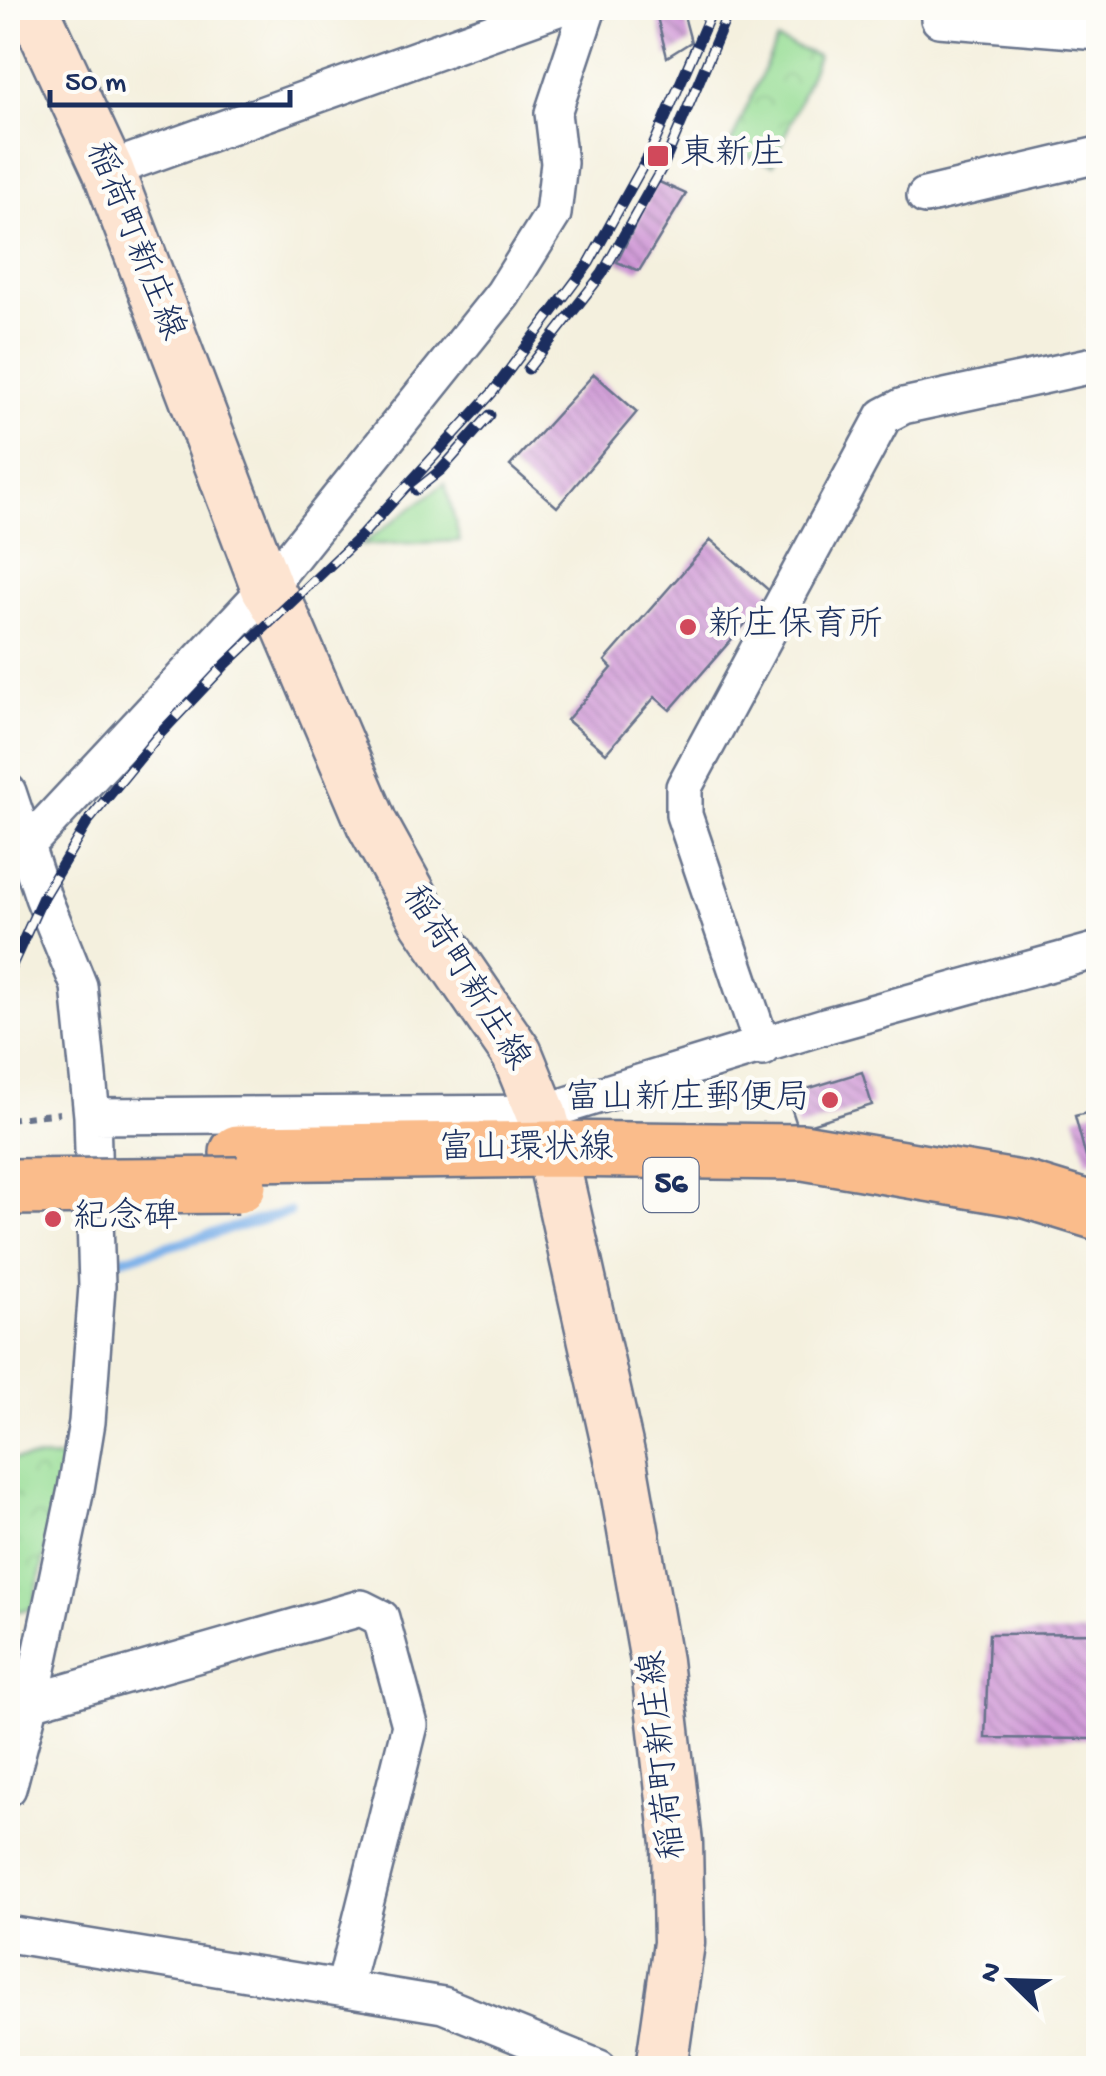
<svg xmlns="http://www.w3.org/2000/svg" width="1106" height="2076" viewBox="0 0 1106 2076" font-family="'Gochi Hand','Klee One',sans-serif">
<defs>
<pattern id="park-crowns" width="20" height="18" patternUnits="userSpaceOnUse" patternTransform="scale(2.5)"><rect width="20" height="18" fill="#99de97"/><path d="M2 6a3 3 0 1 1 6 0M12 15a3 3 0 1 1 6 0" fill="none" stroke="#83bf85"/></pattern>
<pattern id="building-back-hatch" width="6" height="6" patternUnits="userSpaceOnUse" patternTransform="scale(2.5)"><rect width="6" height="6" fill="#cf96d6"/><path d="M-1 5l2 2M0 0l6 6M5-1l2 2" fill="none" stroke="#a77bb1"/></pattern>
</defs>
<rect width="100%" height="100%" fill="#fdfcf7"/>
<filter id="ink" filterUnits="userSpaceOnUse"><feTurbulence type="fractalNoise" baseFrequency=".01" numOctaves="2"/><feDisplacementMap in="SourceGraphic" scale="20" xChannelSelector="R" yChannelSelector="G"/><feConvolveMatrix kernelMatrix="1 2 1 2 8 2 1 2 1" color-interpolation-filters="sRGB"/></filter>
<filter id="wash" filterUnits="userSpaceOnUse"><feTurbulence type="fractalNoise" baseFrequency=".0048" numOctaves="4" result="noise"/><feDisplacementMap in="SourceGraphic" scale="40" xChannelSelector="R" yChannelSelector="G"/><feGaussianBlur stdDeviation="2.25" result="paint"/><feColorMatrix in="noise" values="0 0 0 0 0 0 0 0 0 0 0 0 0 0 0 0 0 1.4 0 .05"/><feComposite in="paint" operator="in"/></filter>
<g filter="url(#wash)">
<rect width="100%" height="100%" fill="#f4f0de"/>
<path fill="#99de97" stroke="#5a867a" stroke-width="2.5" d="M 445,483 L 460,541 L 361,545 Z"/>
<path fill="url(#park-crowns)" stroke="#5a867a" stroke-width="2.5" d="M 777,40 L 818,56 L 773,165 L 728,149 Z
M 68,1458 L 32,1609 L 8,1612 L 8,1459 Z"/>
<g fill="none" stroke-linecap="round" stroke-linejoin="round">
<path stroke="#7bb0e9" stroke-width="10" d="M 112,1262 L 289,1212"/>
</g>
<g id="blocks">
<path fill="url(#building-back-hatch)" d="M 641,8 L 682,8 L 691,42 L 667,57 L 656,13 Z
M 657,181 L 686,194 L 639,271 L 617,262 Z
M 594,374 L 637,412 L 557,507 L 510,466 Z
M 711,540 L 772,593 L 670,710 L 655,697 L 606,753 L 567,720 L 612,668 L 605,661 Z
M 862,1072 L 872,1105 L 798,1128 L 787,1095 Z
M 1098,1110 L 1098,1158 L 1087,1161 L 1075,1116 Z
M 1098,1633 L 1098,1739 L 985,1738 L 989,1634 Z"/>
</g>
</g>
<g filter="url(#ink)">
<use href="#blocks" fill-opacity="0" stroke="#67738b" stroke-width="2.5"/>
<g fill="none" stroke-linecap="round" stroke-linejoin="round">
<defs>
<path id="minor" d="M 939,19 L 1098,32
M 108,170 L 558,8
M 925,196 L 1098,155
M 8,792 L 43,897 L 79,986 L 92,1116 L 97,1286 L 87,1422 L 76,1489 L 31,1702 L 8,1788
M 27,845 L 267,588 L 503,294 L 553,214 L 559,163 L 553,113 L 588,8
M 763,1048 L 684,815 L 684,787 L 884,416 L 903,406 L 1098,364
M 92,1116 L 541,1113 L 828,1025 L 1098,950
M 31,1702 L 361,1608 L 381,1618 L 410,1725 L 344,1988
M 8,1934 L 443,2005 L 599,2068"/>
<path id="secondary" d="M 33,8 L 108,170 L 267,588 L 282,613 L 372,824 L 425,920 L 517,1054 L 541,1113 L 551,1149 L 621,1462 L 656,1661 L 677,1843 L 679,1943 L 661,2068"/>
<path id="primary" d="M 238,1153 L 551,1149 L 803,1152 L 1026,1190 L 1098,1212"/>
</defs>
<use href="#minor" stroke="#67738b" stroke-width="40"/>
<use href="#secondary" stroke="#67738b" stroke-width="55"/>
<use href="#primary" stroke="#67738b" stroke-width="60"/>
<path stroke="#67738b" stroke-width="6" stroke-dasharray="8 8" stroke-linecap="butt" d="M 8,1119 L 60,1113"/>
<use href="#minor" stroke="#fff" stroke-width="35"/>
<use href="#secondary" stroke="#fde4d1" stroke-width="50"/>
<use href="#primary" stroke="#fabc8b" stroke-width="55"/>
<defs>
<path id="rail" d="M 528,369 L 602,274 L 663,166 L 730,8
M 416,490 L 441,470 L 490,415
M 8,974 L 43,897 L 89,820 L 157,737 L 226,664 L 362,535 L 492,393 L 589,263 L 650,153 L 713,8"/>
</defs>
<use href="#rail" stroke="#1b2f5e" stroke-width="11"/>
<use href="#rail" stroke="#fdfcf7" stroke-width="8" stroke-dasharray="22" stroke-linecap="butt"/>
<defs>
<path id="primary-bridge" d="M 8,1187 L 238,1185"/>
</defs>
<use href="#primary-bridge" stroke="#67738b" stroke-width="60" stroke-linecap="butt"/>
<use href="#primary-bridge" stroke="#fabc8b" stroke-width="55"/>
</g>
</g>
<g fill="#d1495b" stroke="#fdfcf7" stroke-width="4">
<rect x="646" y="144" width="24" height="24" rx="5"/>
<circle cx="688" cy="627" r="10"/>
<circle cx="830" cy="1100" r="10"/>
<circle cx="53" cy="1219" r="10"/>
</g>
<g text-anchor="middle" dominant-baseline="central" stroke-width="9" stroke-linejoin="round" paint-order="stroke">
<rect fill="#fdfcf7" stroke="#5f6c8c" stroke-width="2.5" x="643.5" y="1158" width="55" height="54" rx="8"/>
<g font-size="32" font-weight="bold" fill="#1b2f5e">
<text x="671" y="1185">56</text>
</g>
<g font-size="35" fill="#1b2f5e" stroke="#fdfcf7" text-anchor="start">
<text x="680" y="156">東新庄</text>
<text x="708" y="627">新庄保育所</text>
<text x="810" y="1100" text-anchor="end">富山新庄郵便局</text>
<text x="73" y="1219">紀念碑</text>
</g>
<g font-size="35" fill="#1b2f5e" stroke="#fdfcf7">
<text transform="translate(133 242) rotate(68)">稲荷町新庄線</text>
<text transform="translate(464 979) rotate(58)">稲荷町新庄線</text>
<text x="526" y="1150">富山環状線</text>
<text transform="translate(665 1755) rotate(-96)">稲荷町新庄線</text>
</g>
</g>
<rect width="1106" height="2076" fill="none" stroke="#fdfcf7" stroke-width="40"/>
<g transform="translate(1011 1981) rotate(293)" stroke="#fdfcf7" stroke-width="8" paint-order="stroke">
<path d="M0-8L18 38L0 25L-18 38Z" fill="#1b2f5e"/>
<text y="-15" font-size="28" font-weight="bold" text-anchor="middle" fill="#1b2f5e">N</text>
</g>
<path d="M50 90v15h240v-15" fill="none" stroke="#1b2f5e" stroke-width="5"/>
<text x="65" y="90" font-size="30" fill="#1b2f5e" stroke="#fdfcf7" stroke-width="8" paint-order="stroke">50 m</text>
</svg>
